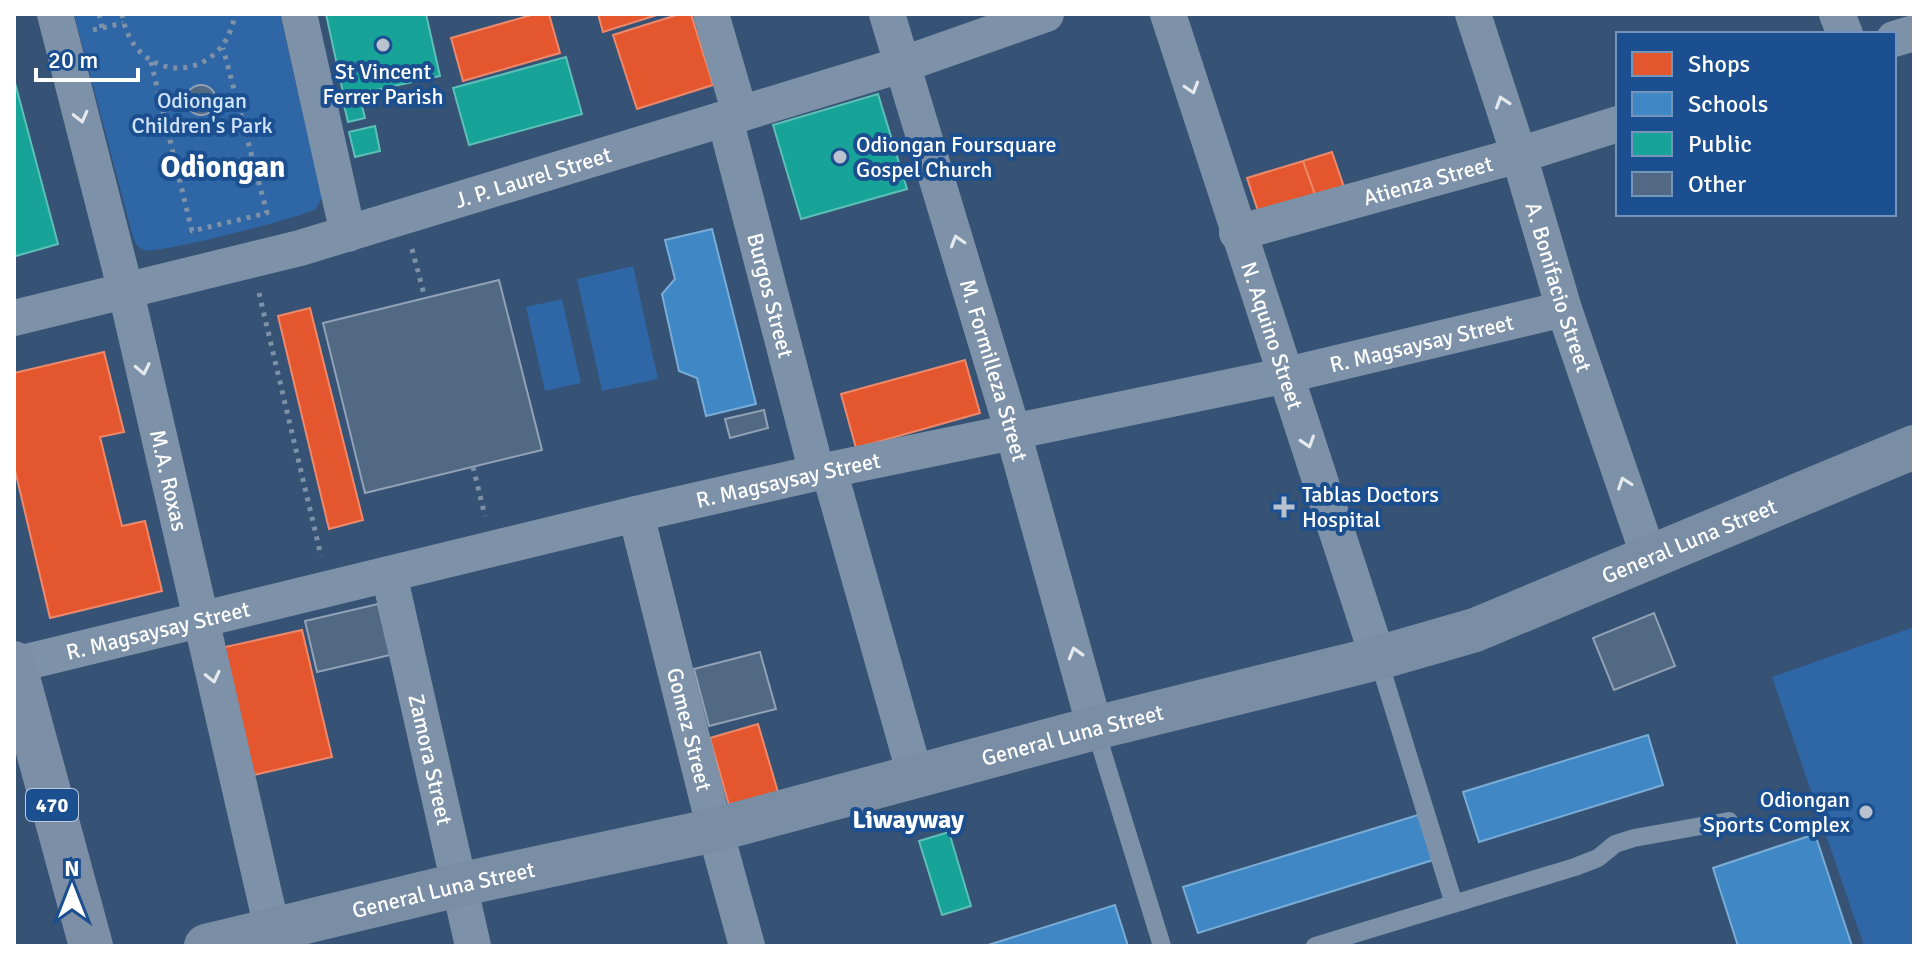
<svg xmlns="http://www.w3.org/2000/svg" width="1928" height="960" viewBox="0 0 1928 960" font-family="Signika,sans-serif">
<rect width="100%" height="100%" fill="#365274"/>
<path fill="#2f66a5" d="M 74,14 L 280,14 L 322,197 L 316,209 C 302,217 157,255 145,250 C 138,248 135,243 133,237 Z
M 633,266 L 658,379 L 602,391 L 577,279 Z
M 562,299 L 581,383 L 545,391 L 526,307 Z
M 1914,627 L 1914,946 L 1864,946 L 1772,677 Z"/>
<path fill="#e4572e" stroke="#ec896d" stroke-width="2" d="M 535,14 L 549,14 L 560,53 L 463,81 L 451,38 Z
M 598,14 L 660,14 L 603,32 Z
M 680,14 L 691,14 L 713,85 L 637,109 L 613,35 Z
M 1332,152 L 1345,190 L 1317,200 L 1303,161 Z
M 1303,161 L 1317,200 L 1260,217 L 1247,178 Z
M 310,308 L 363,520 L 329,529 L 278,316 Z
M 104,352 L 124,432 L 100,437 L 122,526 L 145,521 L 162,591 L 50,618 L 14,466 L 14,373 Z
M 965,360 L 980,413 L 856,448 L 841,394 Z
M 302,630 L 332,757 L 245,777 L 216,649 Z
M 758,724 L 778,792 L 729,805 L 710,738 Z"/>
<path fill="#3f88c5" stroke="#79acd6" stroke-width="2" d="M 712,229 L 756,404 L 706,416 L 697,378 L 679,371 L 662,294 L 675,279 L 665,240 Z
M 1648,735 L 1663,785 L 1479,842 L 1463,792 Z
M 1418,815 L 1433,860 L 1198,933 L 1183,887 Z
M 1815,834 L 1852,946 L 1738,946 L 1713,868 Z
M 1115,905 L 1128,946 L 985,946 Z"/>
<path fill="#17a398" stroke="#5dbfb7" stroke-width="2" d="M 326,14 L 426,14 L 440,76 L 344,97 Z
M 566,57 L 582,114 L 469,145 L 453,88 Z
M 14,79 L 58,244 L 16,256 L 14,248 Z
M 878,94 L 907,189 L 801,219 L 773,125 Z
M 361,102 L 365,118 L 348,122 L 344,105 Z
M 375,126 L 380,151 L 355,157 L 349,132 Z
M 949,832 L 971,906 L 942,915 L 919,841 Z"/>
<path fill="#526984" stroke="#92a2b6" stroke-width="2" d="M186 100a15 15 0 1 1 30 0a15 15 0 1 1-30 0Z
M 499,280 L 542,450 L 365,493 L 323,323 Z
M 764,410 L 768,428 L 730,438 L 725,419 Z
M 378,604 L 390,655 L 317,672 L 305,621 Z
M 1654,613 L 1675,666 L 1614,690 L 1593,638 Z
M 760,652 L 776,709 L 709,726 L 694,669 Z"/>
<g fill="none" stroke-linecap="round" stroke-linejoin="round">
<path stroke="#7d92a8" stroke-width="5" stroke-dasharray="4 6" stroke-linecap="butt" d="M 99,14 L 102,28
M 122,14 C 134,86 223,86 235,14
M 93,30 L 123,23
M 151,62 L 192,231 L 267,213 L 223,48
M 412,249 L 425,298
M 259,293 L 321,556
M 473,467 L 485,516"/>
<path stroke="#7d92a8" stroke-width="18" d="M 1378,658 L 1454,904
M 1095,728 L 1162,946
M 1315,946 L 1575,867 L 1598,858 L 1615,844 L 1634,838 L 1729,821"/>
<g stroke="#7d92a8" stroke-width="36">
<path id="s1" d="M 55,14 L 126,292 L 276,946"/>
<path d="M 299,14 L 348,234"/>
<path d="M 711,14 L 740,114"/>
<path id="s2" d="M 887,14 L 1013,432 L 1095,728"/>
<path id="s3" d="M 1168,14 C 1236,229 1309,443 1378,658"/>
<path id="s4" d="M 1473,14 L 1519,155 L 1564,309 L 1649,557"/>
<path d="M 1837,14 L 1845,34"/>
<path d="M 1894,39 L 1914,33"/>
<path id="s5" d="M 725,119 L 817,473"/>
<path id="s6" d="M 1237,233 L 1519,155 L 1618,124"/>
<path id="s7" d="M 14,318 L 300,248 L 904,64 L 1046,14"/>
<path d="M 829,470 L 915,775"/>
<path id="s8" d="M 636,514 L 715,830 L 747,946"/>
<path id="s9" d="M 389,574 L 473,946"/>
<path id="s10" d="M 14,665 L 636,514 L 829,470 L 1287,375 L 1564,309"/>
</g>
<path stroke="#798da4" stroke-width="44" id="s11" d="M 206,946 L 458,885 L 715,830 L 1095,728 L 1378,658 L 1475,630 L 1914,447"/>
<path stroke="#7d8ea7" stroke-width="44" d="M 14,663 L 91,946"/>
</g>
<defs><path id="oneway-chevron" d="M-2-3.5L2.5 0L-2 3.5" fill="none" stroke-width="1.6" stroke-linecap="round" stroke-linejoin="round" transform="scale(2)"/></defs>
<g stroke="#e5e9ee">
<use href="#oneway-chevron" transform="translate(1192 88) rotate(73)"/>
<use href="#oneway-chevron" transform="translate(1502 102) rotate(-108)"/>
<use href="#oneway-chevron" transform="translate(81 117) rotate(76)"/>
<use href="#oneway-chevron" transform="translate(957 241) rotate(-107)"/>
<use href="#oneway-chevron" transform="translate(143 369) rotate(78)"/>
<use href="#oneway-chevron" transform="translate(1308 442) rotate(72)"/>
<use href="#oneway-chevron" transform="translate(1624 483) rotate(-109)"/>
<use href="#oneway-chevron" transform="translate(1075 653) rotate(-106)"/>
<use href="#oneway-chevron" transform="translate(213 677) rotate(77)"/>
</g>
<g fill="#b9c2ce" stroke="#1b4f8f" stroke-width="3">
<circle cx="383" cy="45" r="8"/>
<circle cx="840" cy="157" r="8"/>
<path d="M1280 495h8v8h8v8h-8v8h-8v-8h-8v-8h8z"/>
<circle cx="1866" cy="812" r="8"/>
</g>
<g text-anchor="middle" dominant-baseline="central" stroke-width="8" stroke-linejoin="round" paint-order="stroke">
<rect fill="#1b4f8f" stroke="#bbcadd" stroke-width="2" x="26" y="789" width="52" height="32" rx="6"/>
<g font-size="20" font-weight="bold" fill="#fff">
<text x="52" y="805">470</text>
</g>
<g font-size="22" fill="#fff" stroke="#1b4f8f" text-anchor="start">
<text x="383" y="71" text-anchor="middle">St Vincent<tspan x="383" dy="25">Ferrer Parish</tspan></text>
<text x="856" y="144">Odiongan Foursquare<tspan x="856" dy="25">Gospel Church</tspan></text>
<text x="1302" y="494">Tablas Doctors<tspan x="1302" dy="25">Hospital</tspan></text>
<text x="1850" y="799" text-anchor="end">Odiongan<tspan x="1850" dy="25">Sports Complex</tspan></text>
</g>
<g font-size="22" fill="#cfe3fa" stroke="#1b4f8f">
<text x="202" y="100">Odiongan<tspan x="202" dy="25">Children's Park</tspan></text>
</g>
<g font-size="22" fill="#fff" stroke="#1b4f8f">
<text stroke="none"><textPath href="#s7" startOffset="538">J. P. Laurel Street</textPath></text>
<text stroke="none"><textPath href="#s6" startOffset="198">Atienza Street</textPath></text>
<text stroke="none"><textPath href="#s4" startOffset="286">A. Bonifacio Street</textPath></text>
<text stroke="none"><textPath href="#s5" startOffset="182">Burgos Street</textPath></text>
<text stroke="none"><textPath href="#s3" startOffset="338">N. Aquino Street</textPath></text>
<text stroke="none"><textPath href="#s10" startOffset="1444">R. Magsaysay Street</textPath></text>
<text stroke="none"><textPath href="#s2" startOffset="372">M. Formilleza Street</textPath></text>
<text stroke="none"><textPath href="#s1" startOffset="480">M.A. Roxas</textPath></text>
<text stroke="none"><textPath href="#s10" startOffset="796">R. Magsaysay Street</textPath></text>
<text stroke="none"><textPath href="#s11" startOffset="1540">General Luna Street</textPath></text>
<text stroke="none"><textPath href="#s10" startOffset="148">R. Magsaysay Street</textPath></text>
<text stroke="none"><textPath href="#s8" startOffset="222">Gomez Street</textPath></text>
<text stroke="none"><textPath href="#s11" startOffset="892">General Luna Street</textPath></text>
<text stroke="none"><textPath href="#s9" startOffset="190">Zamora Street</textPath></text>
<text stroke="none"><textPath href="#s11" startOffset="244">General Luna Street</textPath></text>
</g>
<g font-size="26" font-weight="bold" fill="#fff" stroke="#1b4f8f">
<text x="908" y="820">Liwayway</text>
</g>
<g font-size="30" font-weight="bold" fill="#fff" stroke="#1b4f8f">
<text x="223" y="167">Odiongan</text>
</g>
</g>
<rect width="1928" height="960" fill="none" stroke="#ffffff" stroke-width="32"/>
<rect x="1616" y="32" width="280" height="184" fill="#1b4f8f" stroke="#7695bc" stroke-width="2"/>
<rect x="1632" y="52" width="40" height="24" fill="#e4572e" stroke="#7695bc" stroke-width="2"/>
<text x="1688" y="72" font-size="24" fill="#ffffff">Shops</text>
<rect x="1632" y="92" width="40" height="24" fill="#3f88c5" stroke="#7695bc" stroke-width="2"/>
<text x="1688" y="112" font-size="24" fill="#ffffff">Schools</text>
<rect x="1632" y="132" width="40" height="24" fill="#17a398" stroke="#7695bc" stroke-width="2"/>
<text x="1688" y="152" font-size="24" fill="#ffffff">Public</text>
<rect x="1632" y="172" width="40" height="24" fill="#526984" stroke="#7695bc" stroke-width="2"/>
<text x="1688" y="192" font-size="24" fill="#ffffff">Other</text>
<g transform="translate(72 888)" stroke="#1b4f8f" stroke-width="6" paint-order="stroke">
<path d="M0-6L14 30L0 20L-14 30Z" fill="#ffffff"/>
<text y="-12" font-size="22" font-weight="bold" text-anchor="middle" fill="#ffffff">N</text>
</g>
<path d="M36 68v12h102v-12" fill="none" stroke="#ffffff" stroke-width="4"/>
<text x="48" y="68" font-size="24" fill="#ffffff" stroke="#1b4f8f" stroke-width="6" paint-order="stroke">20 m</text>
</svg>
